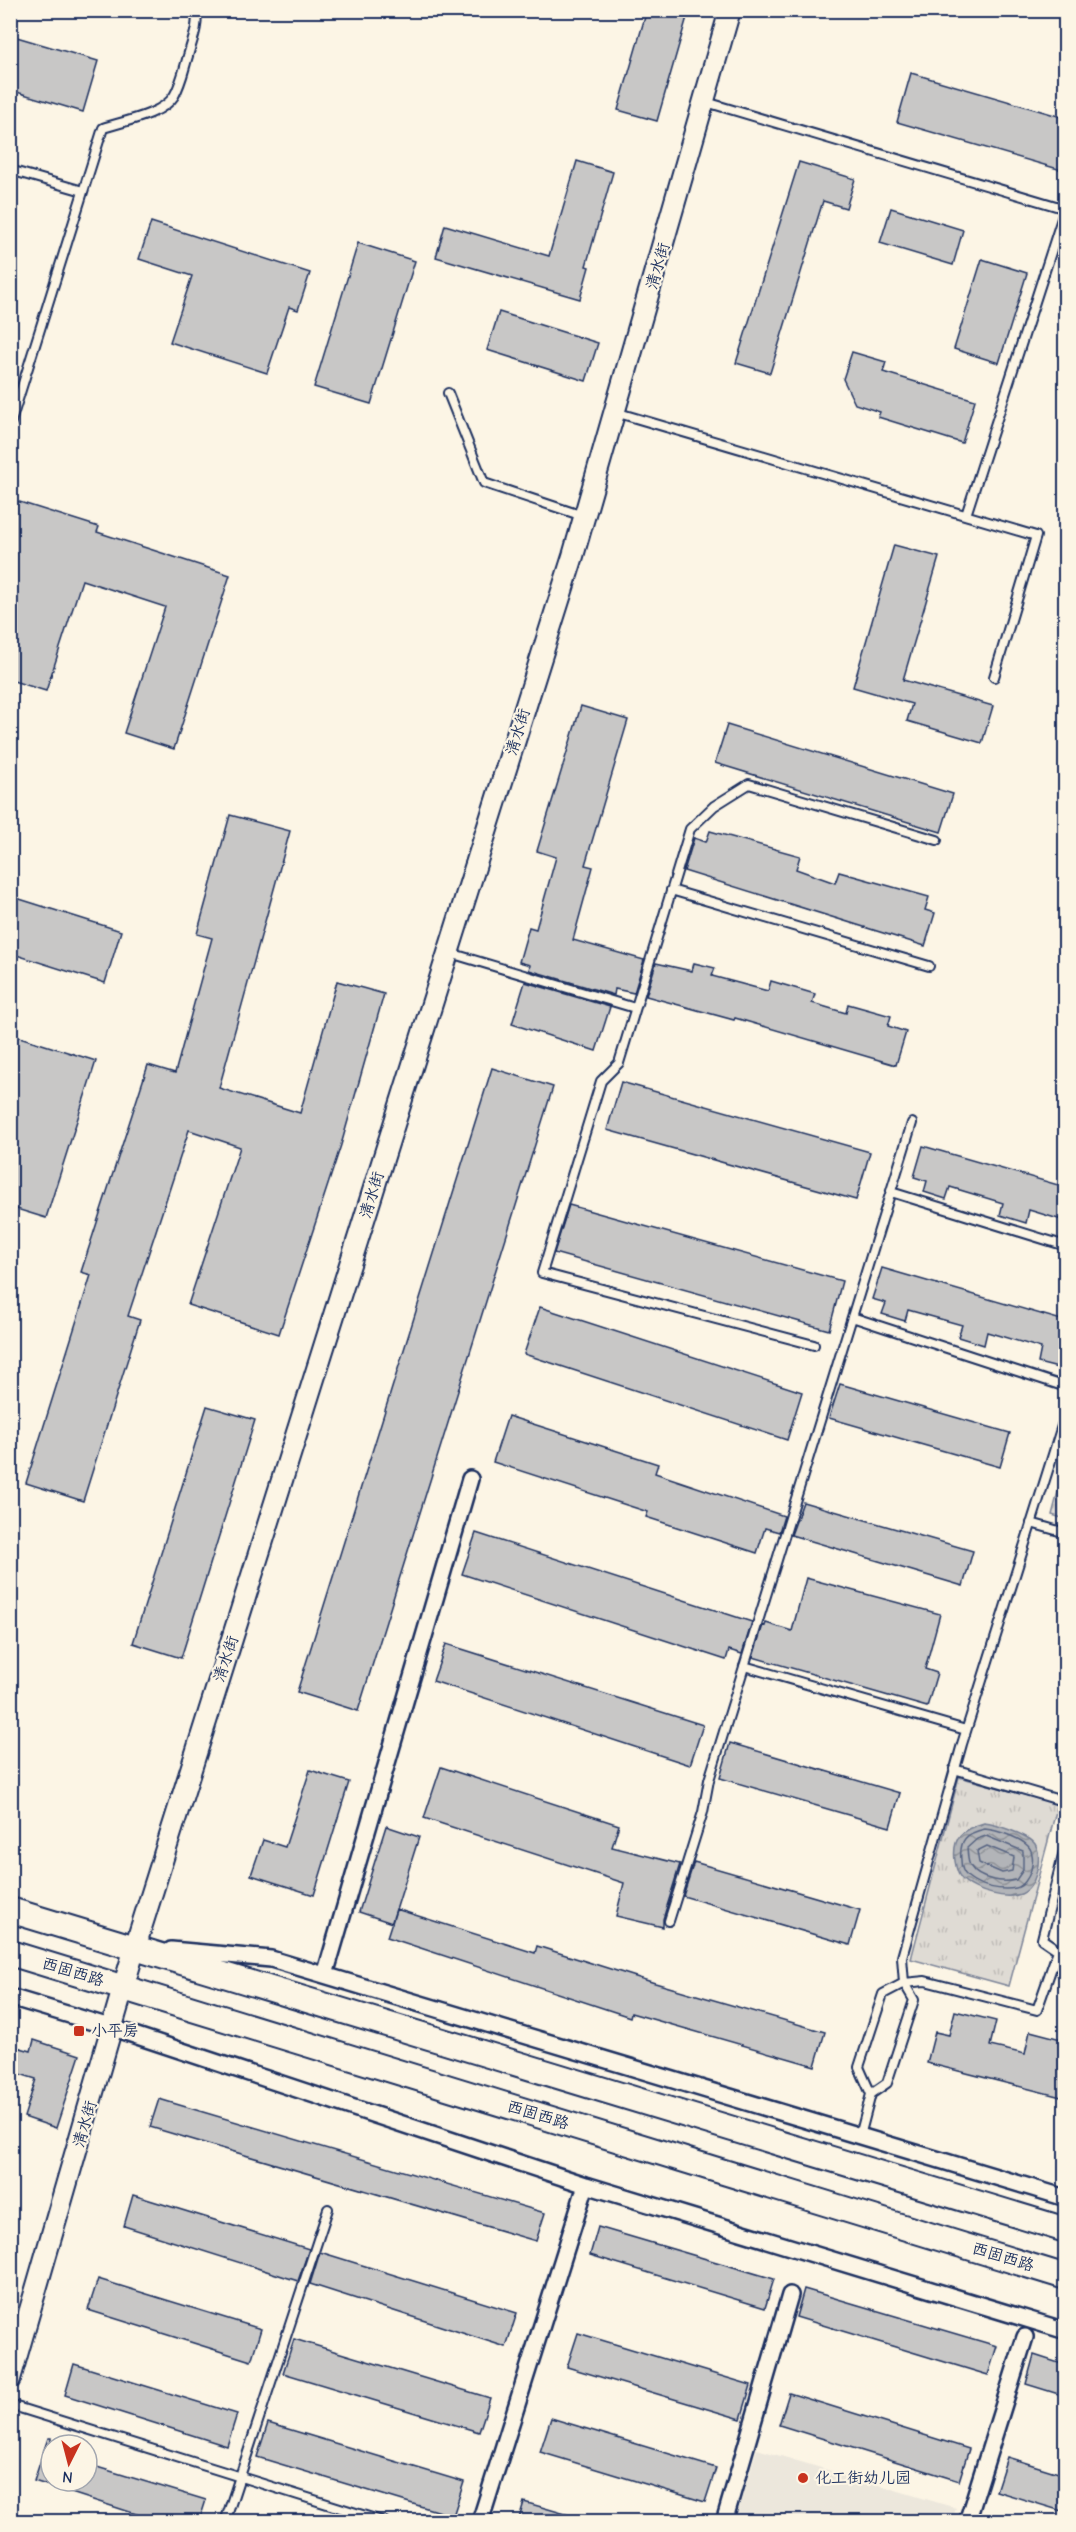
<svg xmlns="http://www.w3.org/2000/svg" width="1076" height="2532" viewBox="0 0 1076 2532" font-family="'Comic Neue','LXGW WenKai TC',sans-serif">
<defs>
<pattern id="grass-tufts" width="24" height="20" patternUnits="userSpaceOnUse" patternTransform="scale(1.5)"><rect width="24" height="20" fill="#dfdbd4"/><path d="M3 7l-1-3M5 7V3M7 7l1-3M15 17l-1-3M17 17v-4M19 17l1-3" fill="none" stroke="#bfbcb8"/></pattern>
<pattern id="water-waves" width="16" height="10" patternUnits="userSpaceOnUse" patternTransform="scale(1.5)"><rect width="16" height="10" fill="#b2b4b8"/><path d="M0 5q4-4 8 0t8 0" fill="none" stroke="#909399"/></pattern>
</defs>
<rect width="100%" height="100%" fill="#fcf5e5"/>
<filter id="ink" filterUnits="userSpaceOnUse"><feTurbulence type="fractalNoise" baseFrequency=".0167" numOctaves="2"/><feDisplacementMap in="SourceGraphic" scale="12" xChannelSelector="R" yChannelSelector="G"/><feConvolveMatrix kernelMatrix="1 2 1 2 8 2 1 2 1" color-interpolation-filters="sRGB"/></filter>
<g filter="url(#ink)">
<path fill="#ece7dc" d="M 757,2449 L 956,2508 L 952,2521 L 735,2521 Z"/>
<path fill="url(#grass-tufts)" stroke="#7d8599" stroke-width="1.5" d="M 1065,1465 L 1065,1519 L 1052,1515 Z
M 959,1777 L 1058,1804 L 1009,1986 L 911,1959 Z"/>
<path fill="url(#water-waves)" stroke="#767f94" stroke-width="1.5" d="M 984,1823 C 995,1824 1029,1835 1035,1844 C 1043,1857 1036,1888 1021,1894 C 1006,1900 977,1892 964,1881 C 958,1877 956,1868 955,1861 C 952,1837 962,1829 984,1823 Z"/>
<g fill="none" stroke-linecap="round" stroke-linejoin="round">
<path stroke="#576482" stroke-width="1.5" d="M 985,1829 C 996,1830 1019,1837 1028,1846 C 1038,1856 1030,1885 1016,1888 C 1001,1891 980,1887 968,1877 C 963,1873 961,1866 961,1860 C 959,1840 966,1833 985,1829 Z
M 986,1836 L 1023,1851 L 1023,1870 L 1016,1880 C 1003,1883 979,1880 971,1867 C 967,1862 968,1854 967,1848 L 977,1839 Z
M 987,1846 L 1014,1857 L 1012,1871 L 1002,1873 L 979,1863 L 977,1851 Z"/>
</g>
<path fill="#c8c7c6" stroke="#1b2f5e" stroke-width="1.5" d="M 647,10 L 689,10 L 657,121 L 618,110 Z
M 10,35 L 98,61 L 83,112 L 10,90 Z
M 911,73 L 1065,118 L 1065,171 L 897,122 Z
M 577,161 L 613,172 L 586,266 L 589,267 L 580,299 L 436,257 L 445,225 L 549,256 Z
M 799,162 L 855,179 L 846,208 L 823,201 L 770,373 L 736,363 Z
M 891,208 L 963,230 L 953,265 L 880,243 Z
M 151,222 L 310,273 L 298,310 L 289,307 L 267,373 L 170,342 L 192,276 L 139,259 Z
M 358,243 L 415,261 L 371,404 L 314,387 Z
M 982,259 L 1027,273 L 999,363 L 954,349 Z
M 499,312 L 598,343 L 586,381 L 487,350 Z
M 852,352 L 886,362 L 883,372 L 975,400 L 962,443 L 878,417 L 880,412 L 855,404 L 843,379 Z
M 10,499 L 99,527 L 97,532 L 230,575 L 174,749 L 124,733 L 165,607 L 82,580 L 46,691 L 10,680 Z
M 894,545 L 939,557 L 903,680 L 993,706 L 982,743 L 907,721 L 912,704 L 853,687 Z
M 581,706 L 628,720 L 585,865 L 593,867 L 573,940 L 644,960 L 634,993 L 615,989 L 614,995 L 529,970 L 530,965 L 519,962 L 529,927 L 536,929 L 556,857 L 537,851 Z
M 727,725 L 953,794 L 941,832 L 715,763 Z
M 230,815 L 290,831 L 219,1088 L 300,1113 L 337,981 L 384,994 L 341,1145 L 279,1334 L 188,1305 L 240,1147 L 189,1130 L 128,1316 L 140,1320 L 83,1501 L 26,1483 L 91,1275 L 81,1272 L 148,1065 L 175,1073 L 212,938 L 197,934 Z
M 710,831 L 800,856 L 796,869 L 835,883 L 839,872 L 929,897 L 925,910 L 935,913 L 925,946 L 684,871 L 694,838 L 706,842 Z
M 10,896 L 121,931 L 105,983 L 10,953 Z
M 656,963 L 692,971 L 694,963 L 715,968 L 712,976 L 768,991 L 771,981 L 815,994 L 812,1003 L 846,1013 L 848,1004 L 891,1016 L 888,1026 L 906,1032 L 896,1065 L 735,1018 L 734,1020 L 646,996 Z
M 525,982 L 610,1007 L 596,1051 L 512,1024 Z
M 10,1034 L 96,1061 L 46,1218 L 10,1207 Z
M 492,1068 L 553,1087 L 358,1711 L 297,1692 Z
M 621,1082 L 870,1152 L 856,1200 L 607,1130 Z
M 923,1146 L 1065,1187 L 1065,1221 L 1029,1210 L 1026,1223 L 1000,1215 L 1003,1203 L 950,1187 L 946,1199 L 924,1192 L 927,1181 L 914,1177 Z
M 569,1205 L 842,1281 L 829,1330 L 554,1253 Z
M 882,1268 L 1065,1321 L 1065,1356 L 1062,1369 L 1038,1363 L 1041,1348 L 987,1332 L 984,1345 L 958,1337 L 962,1325 L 908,1310 L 905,1321 L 882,1314 L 886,1303 L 872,1299 Z
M 540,1307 L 802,1392 L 787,1440 L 524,1354 Z
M 840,1384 L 1010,1433 L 1000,1467 L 829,1418 Z
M 207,1406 L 255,1420 L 181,1658 L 133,1643 Z
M 508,1416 L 658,1464 L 655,1473 L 784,1516 L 779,1532 L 765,1528 L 757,1553 L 646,1517 L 648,1512 L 493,1462 Z
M 803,1502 L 973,1551 L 963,1586 L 791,1535 Z
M 476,1533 L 752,1622 L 742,1654 L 729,1650 L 726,1660 L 462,1574 Z
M 806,1578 L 940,1614 L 925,1669 L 937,1673 L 927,1707 L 753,1657 L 763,1625 L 765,1626 L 766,1623 L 792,1631 Z
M 446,1644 L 703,1725 L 690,1765 L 433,1681 Z
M 730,1743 L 900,1793 L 890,1827 L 720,1778 Z
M 441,1767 L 619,1825 L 612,1847 L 680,1864 L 663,1919 L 663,1927 L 616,1916 L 624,1883 L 424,1818 Z
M 310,1770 L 349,1782 L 314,1895 L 251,1875 L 263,1840 L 285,1847 Z
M 386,1826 L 419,1837 L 392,1923 L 359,1912 Z
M 694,1862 L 860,1910 L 850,1945 L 683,1896 Z
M 396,1909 L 535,1953 L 537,1946 L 655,1983 L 825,2032 L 815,2066 L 631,2013 L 630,2017 L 387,1937 Z
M 955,2011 L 996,2021 L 990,2046 L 1025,2054 L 1030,2031 L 1065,2040 L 1065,2098 L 927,2063 L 935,2032 L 949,2035 Z
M 34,2040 L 80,2055 L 56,2128 L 24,2117 L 36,2079 L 10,2071 L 10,2045 L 31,2051 Z
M 159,2099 L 545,2213 L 536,2241 L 150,2127 Z
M 133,2195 L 309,2249 L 298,2281 L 124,2226 Z
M 598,2227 L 774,2279 L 765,2308 L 590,2255 Z
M 320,2252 L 517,2313 L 506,2347 L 310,2284 Z
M 98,2279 L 261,2329 L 251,2361 L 88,2310 Z
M 804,2289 L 997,2346 L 988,2375 L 796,2317 Z
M 578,2333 L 751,2385 L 741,2419 L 567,2367 Z
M 294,2339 L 490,2398 L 479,2432 L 283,2373 Z
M 1034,2355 L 1065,2365 L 1065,2396 L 1026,2384 Z
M 74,2364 L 237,2414 L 227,2446 L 65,2395 Z
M 789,2393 L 969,2449 L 959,2481 L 779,2425 Z
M 551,2418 L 716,2468 L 705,2502 L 540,2452 Z
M 268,2423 L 464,2482 L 453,2516 L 257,2457 Z
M 48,2438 L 51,2438 L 51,2481 L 87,2481 L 87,2464 L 206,2500 L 199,2522 L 161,2522 L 34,2481 Z
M 1007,2457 L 1065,2475 L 1065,2512 L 996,2491 Z
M 524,2502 L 576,2517 L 575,2522 L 518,2522 Z"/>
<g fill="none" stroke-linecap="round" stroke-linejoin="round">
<defs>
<path id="service" d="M 706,102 L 1066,209
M 10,170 L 83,191
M 448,393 L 484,483 L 583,516
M 615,412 L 1036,536 L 994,677
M 10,425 L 103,128 C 124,121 162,115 174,96 C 181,84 184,69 188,56 C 192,41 199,26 196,10
M 966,515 L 1065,209
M 671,890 L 929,966
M 450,953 L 635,1008
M 891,1192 L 1066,1246
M 852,1317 L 1066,1387
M 814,1345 L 542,1273 L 601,1081 L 619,1063 L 690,829 L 714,806 L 749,784 L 937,840
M 1031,1523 L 1066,1533
M 744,1666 L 966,1730
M 954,1769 L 1066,1802
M 669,1921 L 703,1812 L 709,1780 L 912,1123
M 871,2094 L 887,2083 L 914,2000 L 904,1983 L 902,1957 L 962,1744 L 1066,1413
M 860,2136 L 871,2094 L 859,2067 L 883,1994 L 904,1983 L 925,1981 L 1037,2010 L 1058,1950 L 1042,1939 L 1066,1843
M 10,2405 L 385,2522
M 225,2522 L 328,2209"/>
<path id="minor" d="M 171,1950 L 271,1959 L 1066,2198
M 325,1975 L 470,1479
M 10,1997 L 113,2028 L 586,2185 L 1066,2331
M 480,2522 L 586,2185
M 724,2522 L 790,2295
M 967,2522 L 1025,2337"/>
<path id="tertiary" d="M 10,2379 L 135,1947 L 573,556 L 730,10"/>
<path id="primary" d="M 10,1910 L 1066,2230
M 10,1953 L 1066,2277"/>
</defs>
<use href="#service" stroke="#1b2f5e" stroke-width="12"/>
<use href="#minor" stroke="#1b2f5e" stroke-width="20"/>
<use href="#tertiary" stroke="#1b2f5e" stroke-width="24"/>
<use href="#primary" stroke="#1b2f5e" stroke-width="28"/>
<use href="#service" stroke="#fcf5e5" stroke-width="8"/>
<use href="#minor" stroke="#fcf5e5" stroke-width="15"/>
<use href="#tertiary" stroke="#fcf5e5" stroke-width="20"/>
<use href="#primary" stroke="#fcf5e5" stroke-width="24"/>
</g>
</g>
<g fill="#c8321e" stroke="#fcf5e5" stroke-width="2">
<rect x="73" y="2025" width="12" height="12" rx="3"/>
<circle cx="803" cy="2478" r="6"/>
</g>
<g text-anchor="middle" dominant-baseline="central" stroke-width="4.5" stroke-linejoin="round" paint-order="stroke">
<g font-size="16" fill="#1b2f5e" stroke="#fcf5e5">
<text transform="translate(658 266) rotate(-74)">清水街</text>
<text transform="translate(518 732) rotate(-73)">清水街</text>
<text transform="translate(372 1195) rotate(-73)">清水街</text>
<text transform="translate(226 1659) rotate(-72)">清水街</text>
<text transform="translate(73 1972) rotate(17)">西固西路</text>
<text transform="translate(538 2115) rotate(17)">西固西路</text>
<text transform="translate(85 2124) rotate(-74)">清水街</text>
<text transform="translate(1003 2257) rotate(17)">西固西路</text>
</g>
<g font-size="16" fill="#1b2f5e" stroke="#fcf5e5" text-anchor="start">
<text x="91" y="2031">小平房</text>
<text x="815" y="2478">化工街幼儿园</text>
</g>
</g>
<rect width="1076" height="2532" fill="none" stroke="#fcf5e5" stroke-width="36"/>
<rect x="18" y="18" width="1040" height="2496" fill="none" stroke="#1b2f5e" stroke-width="2" filter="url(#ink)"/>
<g transform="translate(69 2463) rotate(186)"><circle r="28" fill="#fcf5e5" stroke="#a2a6af" stroke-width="1.5"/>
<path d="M0-4.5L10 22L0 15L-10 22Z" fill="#c8321e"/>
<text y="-9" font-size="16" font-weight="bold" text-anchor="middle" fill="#1b2f5e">N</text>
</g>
</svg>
